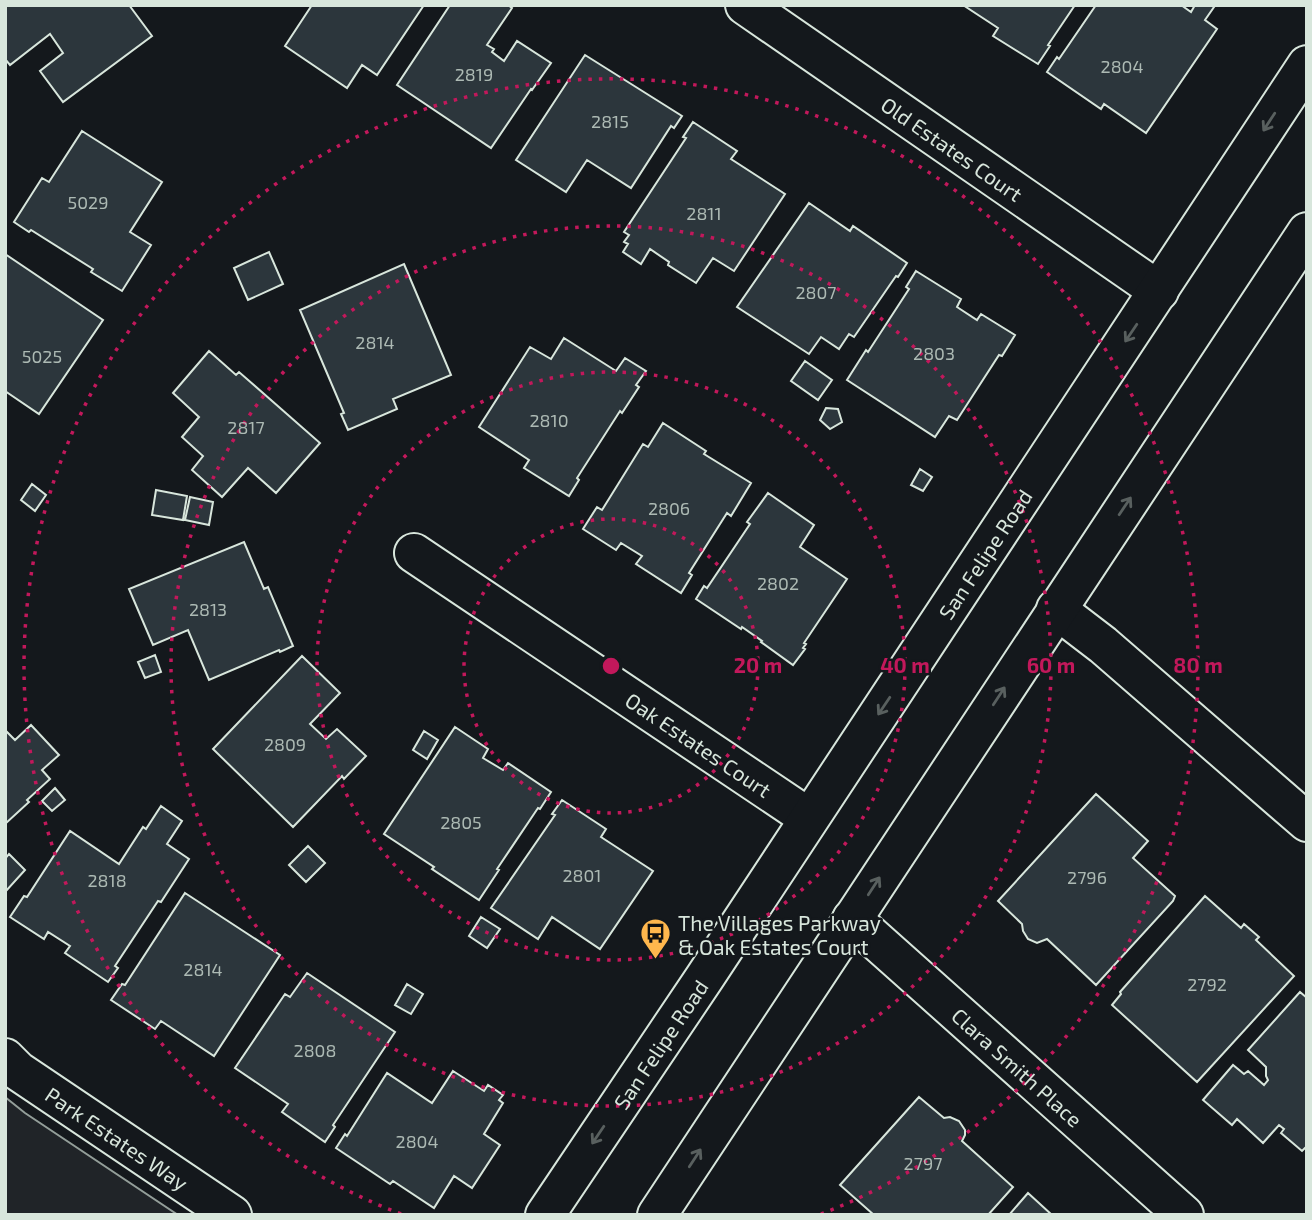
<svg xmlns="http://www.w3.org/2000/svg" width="1312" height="1220" viewBox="0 0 1312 1220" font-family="'Exo 2',sans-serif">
<rect width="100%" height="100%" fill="#14181c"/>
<path fill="#202428" stroke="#939e99" stroke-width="2" d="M 5,1097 L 25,1113 L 178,1215 L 5,1215 Z"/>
<path fill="#2c363c" stroke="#d8e6dc" stroke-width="2" d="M 5,5 L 129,5 L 152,36 L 63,102 L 40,71 L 63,53 L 50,34 L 10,65 L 5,59 Z
M 312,5 L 424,5 L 377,75 L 362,65 L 347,88 L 285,46 Z
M 450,5 L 508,5 L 512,8 L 487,45 L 494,49 L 492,52 L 504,61 L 517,41 L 551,63 L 532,90 L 531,89 L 491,148 L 397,85 Z
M 963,5 L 1075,5 L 1048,45 L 1050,46 L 1038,64 L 993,36 L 998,28 Z
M 1096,5 L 1181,5 L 1191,12 L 1195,5 L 1211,5 L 1214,7 L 1205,20 L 1217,29 L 1146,133 L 1104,104 L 1101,109 L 1047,72 L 1057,57 L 1059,59 Z
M 585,55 L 682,116 L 674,128 L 671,126 L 631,188 L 587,160 L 566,192 L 516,160 Z
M 693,122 L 737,151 L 731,159 L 785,194 L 734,271 L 713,258 L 696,283 L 668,265 L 669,262 L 650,249 L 641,264 L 623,252 L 628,244 L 624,242 L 629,235 L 624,232 L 686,138 L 683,137 Z
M 82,131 L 162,182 L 130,232 L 151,245 L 122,291 L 91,272 L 93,269 L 31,230 L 29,232 L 14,222 L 42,178 L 49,182 Z
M 809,203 L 850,231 L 853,226 L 907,263 L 898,277 L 896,276 L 854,337 L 849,334 L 839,349 L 821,337 L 809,354 L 737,307 Z
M 269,252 L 283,284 L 248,300 L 234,268 Z
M 5,254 L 103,320 L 39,414 L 5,391 Z
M 404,264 L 451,375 L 393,399 L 397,409 L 348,430 L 341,414 L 344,413 L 300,310 Z
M 916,271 L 961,299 L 957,307 L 977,320 L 981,314 L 1015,335 L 1002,356 L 999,355 L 957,420 L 949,416 L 935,437 L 847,380 L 866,350 L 868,352 L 909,289 L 906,287 Z
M 564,338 L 616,371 L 625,358 L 646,371 L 636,385 L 639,387 L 622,413 L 620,411 L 577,478 L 579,480 L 569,496 L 524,468 L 529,460 L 479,427 L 530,347 L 551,359 Z
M 209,351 L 236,375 L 239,372 L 320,443 L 276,493 L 248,468 L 222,497 L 192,470 L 203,456 L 182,437 L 199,417 L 173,393 Z
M 805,361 L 832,380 L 818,400 L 791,381 Z
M 826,408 L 838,409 L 842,422 L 830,429 L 820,420 Z
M 663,423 L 706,451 L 704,454 L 751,483 L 731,516 L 727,513 L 689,573 L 692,575 L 681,593 L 636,564 L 642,556 L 621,543 L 616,550 L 583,529 L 597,507 L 602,510 L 643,444 L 648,447 Z
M 920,469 L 932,477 L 923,491 L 911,485 Z
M 32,484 L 46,495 L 35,511 L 21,500 Z
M 156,490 L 187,496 L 183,520 L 152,515 Z
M 768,493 L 814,525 L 800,547 L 847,579 L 804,643 L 806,644 L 803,648 L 805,649 L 793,665 L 761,642 L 762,641 L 742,627 L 741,629 L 696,599 L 704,586 L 707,588 L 750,524 L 747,522 Z
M 190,497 L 213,502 L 209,525 L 185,520 Z
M 244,542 L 264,589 L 268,587 L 293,646 L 280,652 L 279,650 L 209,680 L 188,630 L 153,645 L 129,589 Z
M 155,655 L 161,672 L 145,678 L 138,662 Z
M 302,656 L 340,693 L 310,724 L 326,739 L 337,729 L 366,756 L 344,779 L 342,776 L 293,827 L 213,749 Z
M 31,725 L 59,755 L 42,770 L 50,779 L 27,800 L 29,802 L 5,824 L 5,730 L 15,740 Z
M 455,727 L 488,749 L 483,758 L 503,770 L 508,763 L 551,792 L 540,809 L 538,808 L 497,869 L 499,870 L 479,900 L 432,869 L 434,867 L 384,834 Z
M 424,731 L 438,740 L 427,759 L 413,750 Z
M 55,788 L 65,800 L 52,811 L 42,801 Z
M 1096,794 L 1148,841 L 1133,858 L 1175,896 L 1173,901 L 1096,985 L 1047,939 L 1037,943 L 1028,939 L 1023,931 L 1022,924 L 998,901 Z
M 562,800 L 606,829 L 601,837 L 653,871 L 600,949 L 552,917 L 538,939 L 491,908 L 555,815 L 552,814 Z
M 161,806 L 182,821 L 167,844 L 189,859 L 161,902 L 158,901 L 115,966 L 118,968 L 108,982 L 65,953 L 70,946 L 48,932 L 44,939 L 10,917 L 24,896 L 27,897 L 70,831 L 119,864 L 143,827 L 146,829 Z
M 308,846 L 325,863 L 306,882 L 289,865 Z
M 9,854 L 25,870 L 6,891 L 5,859 Z
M 185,893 L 280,955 L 214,1056 L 161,1021 L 155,1029 L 111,1000 L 122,984 L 125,985 Z
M 1205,896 L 1241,928 L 1244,924 L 1259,937 L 1256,940 L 1294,976 L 1197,1082 L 1112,1005 L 1121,994 L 1120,992 Z
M 481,917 L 500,929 L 487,948 L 469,936 Z
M 307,973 L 395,1032 L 333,1125 L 335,1127 L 325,1142 L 282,1112 L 288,1104 L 235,1068 L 285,994 L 290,997 Z
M 407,984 L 423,994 L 411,1014 L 395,1005 Z
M 1300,992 L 1307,998 L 1307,1149 L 1305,1148 L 1302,1151 L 1281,1133 L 1284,1129 L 1279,1125 L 1263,1143 L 1237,1119 L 1232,1125 L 1203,1100 L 1233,1065 L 1244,1074 L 1248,1071 L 1264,1085 L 1268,1080 L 1266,1076 L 1266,1067 L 1248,1050 Z
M 453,1071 L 484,1091 L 488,1085 L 503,1095 L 499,1100 L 503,1103 L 484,1134 L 500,1145 L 472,1188 L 454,1176 L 434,1208 L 393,1181 L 390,1184 L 336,1148 L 345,1134 L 347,1136 L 387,1073 L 432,1103 Z
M 919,1097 L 944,1118 L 950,1117 L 959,1121 L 965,1130 L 965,1135 L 962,1141 L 1013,1187 L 988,1215 L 874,1215 L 840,1185 Z
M 1028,1193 L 1052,1215 L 1009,1215 Z"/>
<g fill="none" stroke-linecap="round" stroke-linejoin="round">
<defs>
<g id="minor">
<path id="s1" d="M 745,5 L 1159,291"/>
<path id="s2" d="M 414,553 L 809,818"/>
<path d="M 1056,609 L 1103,645 L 1307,822"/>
<path id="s3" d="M 852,919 L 1184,1215"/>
<path id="s4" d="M 5,1058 L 18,1071 L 232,1215"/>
<path id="s5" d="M 545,1215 L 705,977 L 1307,65"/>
<path d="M 657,1215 L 1307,232"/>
</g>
</defs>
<use href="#minor" stroke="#d8e6dc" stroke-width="42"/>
<use href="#minor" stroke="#14181c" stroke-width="38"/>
</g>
<defs><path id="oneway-shaft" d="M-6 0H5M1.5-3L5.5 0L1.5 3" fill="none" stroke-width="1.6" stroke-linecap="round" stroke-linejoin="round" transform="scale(1.75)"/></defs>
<g stroke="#59605f">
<use href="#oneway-shaft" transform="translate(1269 122) rotate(123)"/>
<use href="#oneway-shaft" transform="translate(1131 333) rotate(124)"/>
<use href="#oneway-shaft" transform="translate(1125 506) rotate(-56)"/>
<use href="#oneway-shaft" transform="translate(999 696) rotate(-57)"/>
<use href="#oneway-shaft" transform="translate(884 706) rotate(124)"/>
<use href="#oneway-shaft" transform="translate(874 886) rotate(-57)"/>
<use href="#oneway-shaft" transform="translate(598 1135) rotate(124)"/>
<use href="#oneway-shaft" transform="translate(695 1158) rotate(-57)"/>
</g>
<g fill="none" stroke="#c2185b" stroke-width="3.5" stroke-dasharray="3.5 7">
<circle cx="611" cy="666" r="147"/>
<circle cx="611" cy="666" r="294"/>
<circle cx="611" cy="666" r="440"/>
<path d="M401 1214A587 587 0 1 1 821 1214"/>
</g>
<defs>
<symbol id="bus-pin" viewBox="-11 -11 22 30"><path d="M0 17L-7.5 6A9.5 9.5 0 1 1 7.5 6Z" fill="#ffb74d" stroke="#14181c"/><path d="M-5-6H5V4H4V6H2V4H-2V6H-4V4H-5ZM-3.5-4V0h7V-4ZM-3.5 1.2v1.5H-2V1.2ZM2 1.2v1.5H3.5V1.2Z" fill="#111"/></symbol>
</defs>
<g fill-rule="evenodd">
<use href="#bus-pin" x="638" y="916" width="35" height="47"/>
</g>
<g text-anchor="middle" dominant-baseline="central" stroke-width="5" stroke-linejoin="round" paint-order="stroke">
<g font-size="18" fill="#adbab4">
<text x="1122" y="66">2804</text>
<text x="474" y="74">2819</text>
<text x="610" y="121">2815</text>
<text x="88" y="202">5029</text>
<text x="704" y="213">2811</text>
<text x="816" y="292">2807</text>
<text x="375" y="342">2814</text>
<text x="934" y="353">2803</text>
<text x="42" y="356">5025</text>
<text x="549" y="420">2810</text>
<text x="246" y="427">2817</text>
<text x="669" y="508">2806</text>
<text x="778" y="583">2802</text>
<text x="208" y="609">2813</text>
<text x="285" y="744">2809</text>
<text x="461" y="822">2805</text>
<text x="582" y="875">2801</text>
<text x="1087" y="877">2796</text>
<text x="107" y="880">2818</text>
<text x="203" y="969">2814</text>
<text x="1207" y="984">2792</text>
<text x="315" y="1050">2808</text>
<text x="417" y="1141">2804</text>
<text x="923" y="1163">2797</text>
</g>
<g font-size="21" fill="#d8e6dc" stroke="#14181c">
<text stroke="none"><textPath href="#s1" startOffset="252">Old Estates Court</textPath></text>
<text stroke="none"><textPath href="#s5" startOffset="794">San Felipe Road</textPath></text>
<text stroke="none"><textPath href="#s2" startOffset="343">Oak Estates Court</textPath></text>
<text stroke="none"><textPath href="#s5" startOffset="206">San Felipe Road</textPath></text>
<text stroke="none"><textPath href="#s3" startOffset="222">Clara Smith Place</textPath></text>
<text stroke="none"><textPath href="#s4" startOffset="138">Park Estates Way</textPath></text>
</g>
<g font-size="21" fill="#d8e6dc" stroke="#14181c" text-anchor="start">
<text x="678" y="922">The Villages Parkway<tspan x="678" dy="24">&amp; Oak Estates Court</tspan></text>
</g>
</g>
<circle cx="611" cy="666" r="10" fill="#c2185b" stroke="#14181c" stroke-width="3.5"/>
<g font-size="21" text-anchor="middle" font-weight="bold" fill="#c2185b" stroke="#14181c" stroke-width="5" stroke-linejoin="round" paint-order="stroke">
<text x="758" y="673">20 m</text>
<text x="905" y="673">40 m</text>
<text x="1051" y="673">60 m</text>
<text x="1198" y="673">80 m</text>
</g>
<rect width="1312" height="1220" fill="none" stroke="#d8e6dc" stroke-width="14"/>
</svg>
